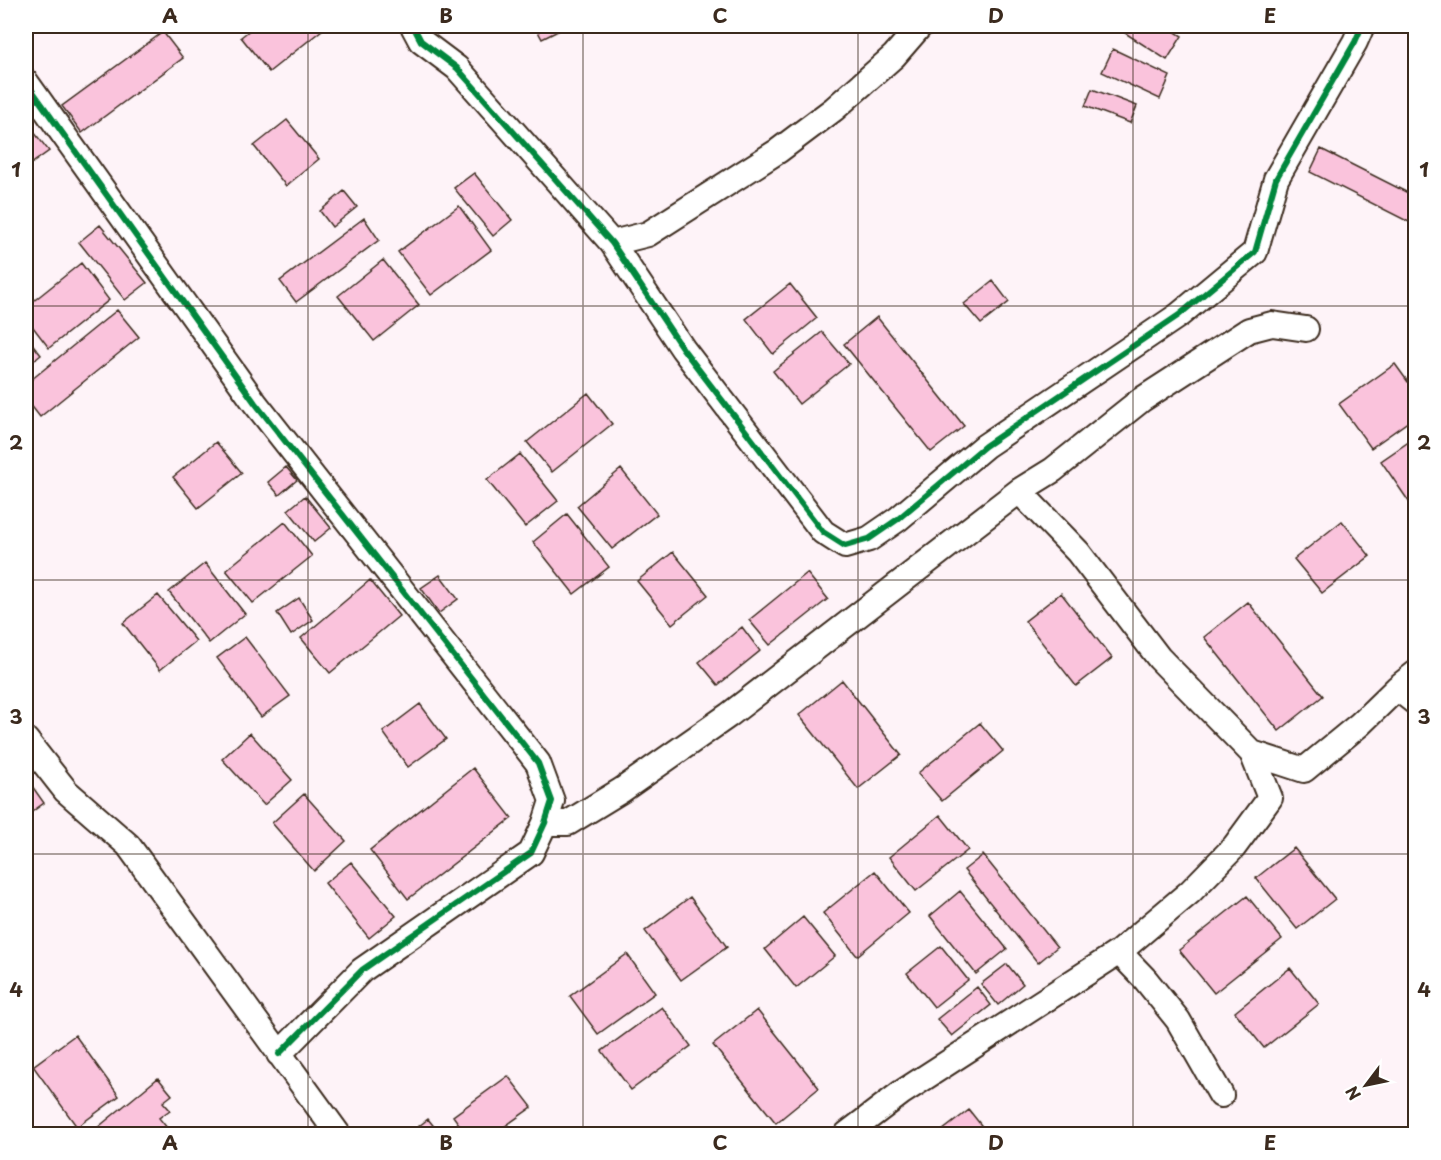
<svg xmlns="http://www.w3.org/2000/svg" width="1441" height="1160" viewBox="0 0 1441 1160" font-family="'Playpen Sans',sans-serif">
<rect width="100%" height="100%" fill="#fef3f8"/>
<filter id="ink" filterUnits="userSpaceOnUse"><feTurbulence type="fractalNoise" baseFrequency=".0167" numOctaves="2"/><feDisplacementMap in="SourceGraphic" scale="12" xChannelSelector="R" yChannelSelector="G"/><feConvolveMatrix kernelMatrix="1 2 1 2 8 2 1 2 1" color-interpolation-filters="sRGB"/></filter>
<g filter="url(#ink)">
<path fill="#fac3dc" stroke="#3b2a1e" stroke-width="1.5" d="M 255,26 L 327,26 L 269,72 L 241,37 Z
M 535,26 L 568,26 L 542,39 Z
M 1126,26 L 1166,26 L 1182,36 L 1167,60 L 1122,31 Z
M 163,32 L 183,58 L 82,133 L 62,106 Z
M 1113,49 L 1170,76 L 1160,99 L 1102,72 Z
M 1092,89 L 1137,106 L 1130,123 L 1085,106 Z
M 287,120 L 319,159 L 286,186 L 254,146 Z
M 26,122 L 49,151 L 31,164 L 26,157 Z
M 1321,149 L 1416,197 L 1416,208 L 1409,222 L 1310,172 Z
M 474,173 L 512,220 L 493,236 L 454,188 Z
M 344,191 L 357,207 L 332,227 L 320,211 Z
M 459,206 L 491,250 L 431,295 L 398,252 Z
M 364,218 L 379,240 L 296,302 L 280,281 Z
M 100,225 L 147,283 L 125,300 L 79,242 Z
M 383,260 L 419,305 L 374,341 L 338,296 Z
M 81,263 L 109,300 L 49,348 L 26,318 L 26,307 Z
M 993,281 L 1009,302 L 981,324 L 964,304 Z
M 790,284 L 817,318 L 773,354 L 746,319 Z
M 117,310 L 139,337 L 40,417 L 26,399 L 26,384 Z
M 877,317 L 964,426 L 931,452 L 844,344 Z
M 822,332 L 849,364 L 799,404 L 773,371 Z
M 26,336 L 41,355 L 26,367 Z
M 1395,364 L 1416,393 L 1416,416 L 1371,448 L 1339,404 Z
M 588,393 L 612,424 L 552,472 L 527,442 Z
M 1413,439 L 1416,443 L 1416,512 L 1381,461 Z
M 216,442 L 242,473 L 198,508 L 173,477 Z
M 520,454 L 558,501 L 525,527 L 487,480 Z
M 286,467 L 297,480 L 279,495 L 268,482 Z
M 621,469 L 657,514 L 612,549 L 577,506 Z
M 305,496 L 331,528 L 314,542 L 288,510 Z
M 567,514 L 609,567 L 574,594 L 533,542 Z
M 1342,521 L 1370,556 L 1322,593 L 1294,559 Z
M 285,522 L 312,556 L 253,603 L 226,570 Z
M 673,552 L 708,595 L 672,624 L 637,581 Z
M 205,563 L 245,614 L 209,643 L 169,592 Z
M 807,573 L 828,599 L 770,645 L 749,620 Z
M 440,575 L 458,599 L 439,613 L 421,588 Z
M 370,580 L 399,616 L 330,673 L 301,638 Z
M 1061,593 L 1112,658 L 1076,686 L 1025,621 Z
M 158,595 L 196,641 L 160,670 L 123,623 Z
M 299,598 L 313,620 L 291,635 L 277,613 Z
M 1248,602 L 1323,696 L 1279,731 L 1204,637 Z
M 742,627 L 760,651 L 718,685 L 699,662 Z
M 245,637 L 290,696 L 261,717 L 217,658 Z
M 842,680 L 901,755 L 858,789 L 799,715 Z
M 420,704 L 446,739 L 408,767 L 383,732 Z
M 980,723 L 1003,751 L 942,801 L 918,773 Z
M 250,733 L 292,780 L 264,805 L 222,759 Z
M 473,768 L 512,818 L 408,899 L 370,850 Z
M 27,779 L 44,803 L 26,816 L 26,780 Z
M 304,794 L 346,841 L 314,871 L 272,823 Z
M 940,815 L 968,850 L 916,891 L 889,857 Z
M 1294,848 L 1335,899 L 1297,929 L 1256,878 Z
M 983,855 L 1057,947 L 1038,963 L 964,870 Z
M 351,862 L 396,916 L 369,938 L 325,883 Z
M 875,871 L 909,913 L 857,956 L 823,913 Z
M 960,891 L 1007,949 L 976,974 L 930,916 Z
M 1247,896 L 1282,939 L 1214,993 L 1179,950 Z
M 690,897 L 727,947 L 681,980 L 645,931 Z
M 803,917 L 835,956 L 796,988 L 765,949 Z
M 941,946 L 968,980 L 934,1007 L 907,973 Z
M 627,954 L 655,993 L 598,1034 L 570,996 Z
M 1007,964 L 1023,984 L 998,1005 L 981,984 Z
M 1290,968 L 1319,1004 L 1264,1048 L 1235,1012 Z
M 977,987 L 991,1005 L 952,1036 L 937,1019 Z
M 662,1007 L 691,1046 L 631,1090 L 602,1051 Z
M 757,1010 L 819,1088 L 776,1123 L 713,1045 Z
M 75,1035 L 119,1096 L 77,1127 L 33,1066 Z
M 508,1076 L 532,1107 L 494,1134 L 466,1134 L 453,1116 Z
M 158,1078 L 172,1095 L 163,1102 L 170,1110 L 159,1118 L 172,1134 L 92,1134 L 91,1133 Z
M 969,1110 L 988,1134 L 938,1134 Z
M 428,1119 L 440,1134 L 409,1134 Z"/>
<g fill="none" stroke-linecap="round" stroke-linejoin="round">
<defs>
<path id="minor" d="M 413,26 L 421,41 L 457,68 L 612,243 L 683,349 L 823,532 L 845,546 L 869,539 L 898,519 L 985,446 L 1179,315 L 1255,252 L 1276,179 L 1355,42 L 1362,26
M 26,82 L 255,403 L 538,763 L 552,801 L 545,823 L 531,853 L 362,970 L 279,1054
M 612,243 L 648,234 L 778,151 L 834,109 L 894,56 L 920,26
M 1397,688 L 1416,673
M 26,740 L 66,791 L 128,845 L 338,1134
M 1252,753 L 1304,770 L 1360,724 L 1397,688 L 1416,703
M 545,823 L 568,823 L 622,790 L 729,715 L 1019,491 L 1053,470 L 1141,400 L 1249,330 L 1272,324 L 1306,329
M 1119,952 L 1145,979 L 1178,1020 L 1221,1095
M 847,1134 L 901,1093 L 1119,952 L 1190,892 L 1234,847 L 1270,798 L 1252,753 L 1159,658 L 1078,552 L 1019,491"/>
</defs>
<use href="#minor" stroke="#3b2a1e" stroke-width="28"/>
<use href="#minor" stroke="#fff" stroke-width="24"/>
<defs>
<path id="cycleway" d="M 413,26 L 421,41 L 457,68 L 612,243 L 683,349 L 823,532 L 845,546 L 869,539 L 898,519 L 985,446 L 1179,315 L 1255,252 L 1276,179 L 1355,42 L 1362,26
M 26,82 L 255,403 L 538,763 L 552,801 L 545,823 L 531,853 L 362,970 L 279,1054"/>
</defs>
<use href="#cycleway" stroke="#fff" stroke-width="10"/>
<use href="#cycleway" stroke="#00873e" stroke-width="6"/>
</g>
</g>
<path fill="none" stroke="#3b2a1e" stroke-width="1.5" stroke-opacity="0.55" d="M 308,26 L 308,1134M 583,26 L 583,1134M 858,26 L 858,1134M 1133,26 L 1133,1134M 26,306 L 1416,306M 26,580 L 1416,580M 26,854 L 1416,854"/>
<rect width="1441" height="1160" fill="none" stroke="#fff" stroke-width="66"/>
<g transform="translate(1366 1085) rotate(238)" stroke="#ffffff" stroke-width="4.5" paint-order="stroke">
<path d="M0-4.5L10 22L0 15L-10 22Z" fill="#3b2a1e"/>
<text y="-9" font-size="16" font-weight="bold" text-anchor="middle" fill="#3b2a1e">N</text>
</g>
<rect x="33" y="33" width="1375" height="1094" fill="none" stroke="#3b2a1e" stroke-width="2"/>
<g font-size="20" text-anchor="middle" font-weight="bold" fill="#3b2a1e">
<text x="170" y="23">A</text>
<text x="446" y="23">B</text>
<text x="720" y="23">C</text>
<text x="996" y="23">D</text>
<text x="1270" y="23">E</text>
<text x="16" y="177">1</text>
<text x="1424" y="177">1</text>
<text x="16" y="450">2</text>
<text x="1424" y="450">2</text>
<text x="16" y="724">3</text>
<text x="1424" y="724">3</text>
<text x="16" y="997">4</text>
<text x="1424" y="997">4</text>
<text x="170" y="1150">A</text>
<text x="446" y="1150">B</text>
<text x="720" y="1150">C</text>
<text x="996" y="1150">D</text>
<text x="1270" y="1150">E</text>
</g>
</svg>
